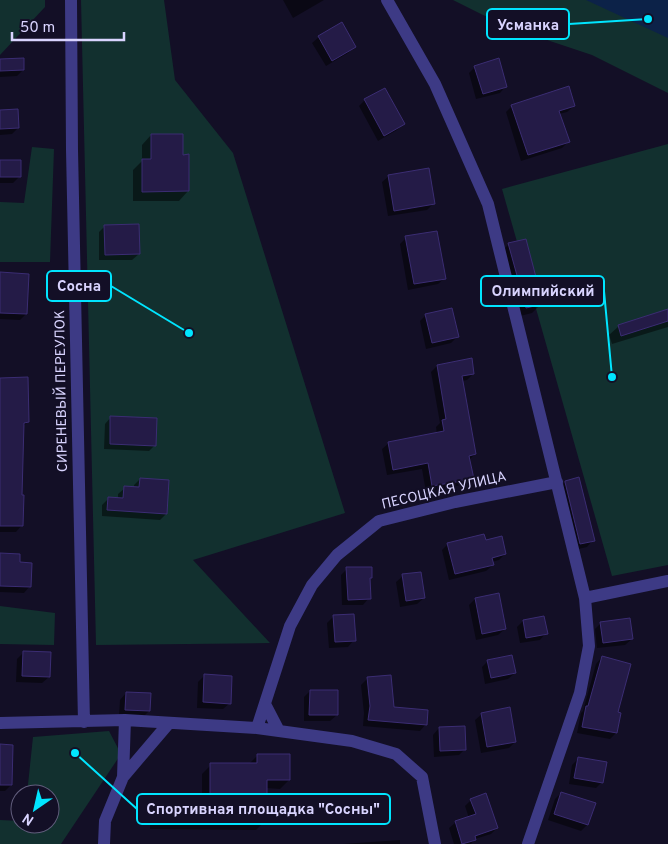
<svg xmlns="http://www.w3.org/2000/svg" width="668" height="844" viewBox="0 0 668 844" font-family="Overpass,sans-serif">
<rect width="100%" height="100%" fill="#130f26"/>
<path fill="#12302f" d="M 0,0 L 45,0 L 45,7 L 0,55 Z
M 81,0 L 164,0 L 175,80 L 233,153 L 345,513 L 193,560 L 270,643 L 96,645 Z
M 453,0 L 668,0 L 668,93 L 592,55 L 550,41 L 483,15 Z
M 668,144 L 668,565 L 612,576 L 502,189 Z
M 32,147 L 54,149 L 50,262 L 0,262 L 0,202 L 24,203 Z
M 0,606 L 55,613 L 54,645 L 0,644 Z
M 109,731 L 121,754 L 61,844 L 0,844 L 0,820 L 20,821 L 20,824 L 50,824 L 50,794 L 27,794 L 33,737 Z"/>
<path fill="#0c2248" d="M 586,0 L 668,0 L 668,38 Z"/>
<path fill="#0007" d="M 283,0 L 324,0 L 293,18 Z
M 341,24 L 354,47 L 348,53 L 326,66 L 312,43 L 319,37 Z
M 0,60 L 23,70 L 17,76 L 0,77 Z
M 475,67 L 506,86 L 500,93 L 476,99 L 469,73 Z
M 365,100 L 403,124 L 397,130 L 378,141 L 359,106 Z
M 512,106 L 574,106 L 567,112 L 559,114 L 568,142 L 562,148 L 521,161 L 506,112 Z
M 0,111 L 18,128 L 12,134 L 0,135 Z
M 151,135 L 182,156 L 188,191 L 179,201 L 133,201 L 133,170 L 142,161 L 142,145 Z
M 0,161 L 19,177 L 13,183 L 0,183 Z
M 389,176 L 433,204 L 427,210 L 388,216 L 382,182 Z
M 105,226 L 139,254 L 132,260 L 99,260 L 99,232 Z
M 406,238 L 445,278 L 438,284 L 408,290 L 400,244 Z
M 509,244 L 542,303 L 532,313 L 516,317 L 499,254 Z
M 0,274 L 26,314 L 20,320 L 0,319 Z
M 668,311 L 668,327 L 612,344 L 609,335 L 619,326 Z
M 426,315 L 457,337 L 451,343 L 426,349 L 420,321 Z
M 437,366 L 473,374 L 467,380 L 462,381 L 475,454 L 469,460 L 472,478 L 466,484 L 426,492 L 422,469 L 387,475 L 382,449 L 389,443 L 437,434 L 436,427 L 440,423 L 431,372 Z
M 0,379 L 28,422 L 22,427 L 20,496 L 22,525 L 16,532 L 0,532 Z
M 111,417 L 155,445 L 149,451 L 104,449 L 105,424 Z
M 140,479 L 166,514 L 160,520 L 102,516 L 102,505 L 109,498 L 118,499 L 118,494 L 125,488 L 134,488 L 134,485 Z
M 566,482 L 593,540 L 587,547 L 574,550 L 559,488 Z
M 485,542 L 505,554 L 499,560 L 492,562 L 493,565 L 486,571 L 449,580 L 442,550 L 448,544 Z
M 0,554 L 18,563 L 30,586 L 24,593 L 0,592 Z
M 347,569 L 371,578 L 368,580 L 369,598 L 363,605 L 342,605 L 341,575 Z
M 403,576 L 424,598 L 417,604 L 400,607 L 396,582 Z
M 475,599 L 505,629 L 498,635 L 476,640 L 469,605 Z
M 334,616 L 354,640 L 348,647 L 329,648 L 327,623 Z
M 523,621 L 546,633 L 540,640 L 520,643 L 517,627 Z
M 601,623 L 632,639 L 625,645 L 597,648 L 595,629 Z
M 23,653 L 49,677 L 42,683 L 16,682 L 17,659 Z
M 602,657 L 616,713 L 616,733 L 610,739 L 577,733 L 581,713 L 583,711 L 596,664 Z
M 488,661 L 515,673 L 508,679 L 485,684 L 482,667 Z
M 204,676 L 230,703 L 223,709 L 197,708 L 198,682 Z
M 368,678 L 393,708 L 426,724 L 420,731 L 363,726 L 364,713 L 361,685 Z
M 310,691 L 337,715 L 330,721 L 304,721 L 304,697 Z
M 126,693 L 149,711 L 143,717 L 119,716 L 120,700 Z
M 482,714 L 515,742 L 509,748 L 481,753 L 475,720 Z
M 439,728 L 465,749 L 459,755 L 434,757 L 433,735 Z
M 0,746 L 11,785 L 5,791 L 0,791 Z
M 258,755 L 289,780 L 280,789 L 266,788 L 265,821 L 256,830 L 150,829 L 150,807 L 159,798 L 202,799 L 202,774 L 211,765 L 249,764 Z
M 578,759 L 602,782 L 596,788 L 569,784 L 572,765 Z
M 561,793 L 587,825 L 581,831 L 548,820 L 555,799 Z
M 471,800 L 497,828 L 491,834 L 475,839 L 471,844 L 454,844 L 449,828 L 456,822 L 469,818 L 465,806 Z
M 400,840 L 400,844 L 343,844 Z"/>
<path fill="#241b47" stroke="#3b2d73" d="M 342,22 L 356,47 L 332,61 L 318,36 Z
M 24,58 L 24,70 L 0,71 L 0,59 Z
M 499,58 L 507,87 L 483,94 L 474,66 Z
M 569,86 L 575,106 L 559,111 L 570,142 L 528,155 L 511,105 Z
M 385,88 L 405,124 L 384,136 L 364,99 Z
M 18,109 L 19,128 L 0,129 L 0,110 Z
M 151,134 L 183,134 L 183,155 L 189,154 L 189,191 L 142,192 L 142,159 L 151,159 Z
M 0,160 L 21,160 L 21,177 L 0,177 Z
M 429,168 L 435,204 L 394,211 L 388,175 Z
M 139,224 L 140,254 L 105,255 L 104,225 Z
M 437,231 L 446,279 L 414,284 L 405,236 Z
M 526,239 L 543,304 L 526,308 L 508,243 Z
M 0,272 L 29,274 L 27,314 L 0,313 Z
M 452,308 L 459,337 L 432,343 L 425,314 Z
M 668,309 L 668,321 L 621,336 L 618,325 Z
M 472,358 L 474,374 L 462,376 L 476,454 L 469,456 L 474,479 L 432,486 L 428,463 L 393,470 L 388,442 L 444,431 L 442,420 L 446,419 L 437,365 Z
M 28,377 L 29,422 L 24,423 L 22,495 L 24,495 L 23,526 L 0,526 L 0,378 Z
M 110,416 L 157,418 L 156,446 L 110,444 Z
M 579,477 L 595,541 L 580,544 L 565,482 L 565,481 Z
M 140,478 L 169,480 L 167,514 L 107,510 L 108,497 L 123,498 L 124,486 L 139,487 Z
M 484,534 L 486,540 L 502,536 L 506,554 L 492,558 L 494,565 L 455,574 L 447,543 Z
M 0,553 L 20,554 L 20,562 L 32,563 L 31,587 L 0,586 Z
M 346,567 L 372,567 L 372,578 L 370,578 L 371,599 L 348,600 Z
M 421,572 L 425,598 L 406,601 L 402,574 Z
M 499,593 L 506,629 L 482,634 L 475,598 Z
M 354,614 L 356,641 L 335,642 L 333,615 Z
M 544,616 L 548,634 L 526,638 L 523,620 Z
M 630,618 L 633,639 L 603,643 L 600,622 Z
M 23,651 L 51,652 L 50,677 L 22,676 Z
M 512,655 L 516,673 L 491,678 L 487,660 Z
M 602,656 L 631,664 L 618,712 L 621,713 L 617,733 L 582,727 L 586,706 L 588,706 Z
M 204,674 L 232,676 L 231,704 L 203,702 Z
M 391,675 L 394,707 L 428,710 L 427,725 L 368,720 L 370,706 L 367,677 Z
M 310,690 L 338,690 L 338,715 L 309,715 Z
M 126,692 L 151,693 L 150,711 L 125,710 Z
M 510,707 L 516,742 L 487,747 L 481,713 Z
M 465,726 L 466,750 L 440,751 L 439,727 Z
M 0,744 L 13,745 L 12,785 L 0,785 Z
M 257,754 L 290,754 L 290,780 L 267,780 L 267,821 L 159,821 L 159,797 L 210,797 L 210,763 L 257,763 Z
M 578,757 L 607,762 L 603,783 L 574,778 Z
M 561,792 L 596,803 L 588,825 L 554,814 Z
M 486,793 L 498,828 L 475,836 L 476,840 L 462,844 L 455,821 L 476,814 L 470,799 Z"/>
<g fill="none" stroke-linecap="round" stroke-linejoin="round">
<path stroke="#3d3a85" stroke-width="12" d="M 71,0 L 72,150 L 84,722
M 387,0 L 435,84 L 488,204 L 585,598 L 589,646 L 580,693 L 528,844
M 585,598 L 668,581
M 265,704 L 279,731
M 0,723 L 125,720 L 257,728 L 352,741 L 396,754 L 422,777 L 435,844
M 257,728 L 290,626 L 312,585 L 337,555 L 379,521 L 455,502 L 557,482
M 123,777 L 125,720
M 104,844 L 105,821 L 123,777 L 169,723"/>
</g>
<g text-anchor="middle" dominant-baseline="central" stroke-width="4" stroke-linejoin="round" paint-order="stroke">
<g font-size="14" fill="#d9d4ff" stroke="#130f26">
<text transform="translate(62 391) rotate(-91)">СИРЕНЕВЫЙ ПЕРЕУЛОК</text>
<text transform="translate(444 491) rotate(-13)">ПЕСОЦКАЯ УЛИЦА</text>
</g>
</g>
<path fill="none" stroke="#00e5ff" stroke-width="2" d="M648 19L569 24M189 333L111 286M612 377L604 291M75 753L137 809"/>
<g fill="#00e5ff" stroke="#130f26" stroke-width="2">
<circle cx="648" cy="19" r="5"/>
<circle cx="189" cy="333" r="5"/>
<circle cx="612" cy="377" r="5"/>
<circle cx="75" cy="753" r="5"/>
</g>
<g fill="#130f26" stroke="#00e5ff" stroke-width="2">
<rect x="487" y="9" width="82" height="30" rx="5"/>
<rect x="47" y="271" width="64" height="30" rx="5"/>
<rect x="481" y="276" width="123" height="30" rx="5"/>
<rect x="137" y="794" width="253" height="30" rx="5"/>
</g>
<g font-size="15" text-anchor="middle" font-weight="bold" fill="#d9d4ff">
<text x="528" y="30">Усманка</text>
<text x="79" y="291">Сосна</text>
<text x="543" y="296">Олимпийский</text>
<text x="263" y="814">Спортивная площадка "Сосны"</text>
</g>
<g transform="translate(35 809) rotate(214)"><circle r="24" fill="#130f26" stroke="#625e7d"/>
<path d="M0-4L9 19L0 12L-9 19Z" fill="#00e5ff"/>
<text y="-8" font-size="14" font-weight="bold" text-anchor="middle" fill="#d9d4ff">N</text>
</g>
<path d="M12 32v8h112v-8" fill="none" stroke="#d9d4ff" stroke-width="2.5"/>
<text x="20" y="32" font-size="15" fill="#d9d4ff" stroke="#130f26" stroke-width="4" paint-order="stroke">50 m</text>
</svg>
